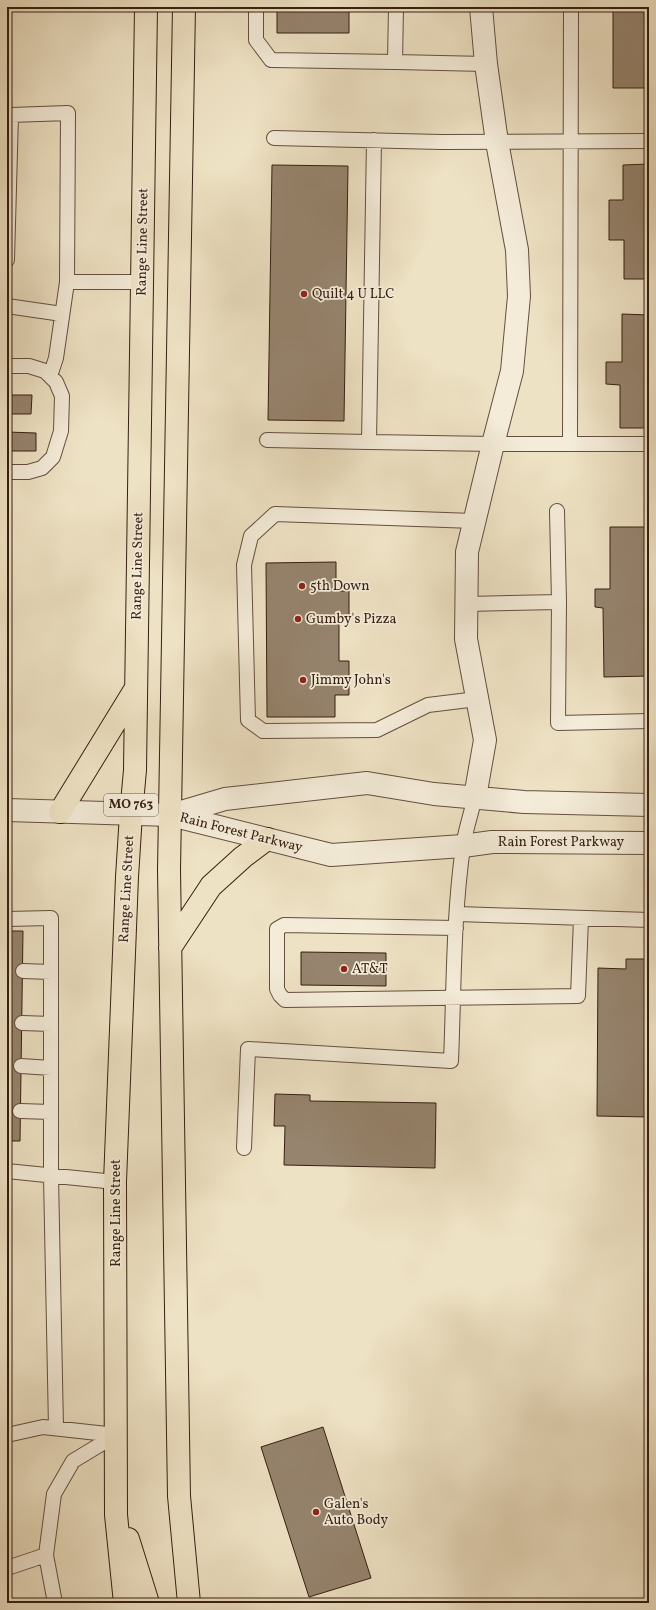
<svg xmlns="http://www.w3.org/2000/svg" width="656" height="1610" viewBox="0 0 656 1610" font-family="Vollkorn,serif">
<rect width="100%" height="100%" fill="#eee2c4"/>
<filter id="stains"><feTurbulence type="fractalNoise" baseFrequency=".005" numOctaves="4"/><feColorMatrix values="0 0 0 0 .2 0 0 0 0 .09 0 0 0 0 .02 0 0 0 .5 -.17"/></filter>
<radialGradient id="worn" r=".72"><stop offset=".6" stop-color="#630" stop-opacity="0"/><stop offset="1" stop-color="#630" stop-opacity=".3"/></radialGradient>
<path fill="#96846e" stroke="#361e11" d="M 277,7 L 349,7 L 349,33 L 277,33 Z
M 613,7 L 649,7 L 649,88 L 613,88 Z
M 649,164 L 649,279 L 624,279 L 624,240 L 609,240 L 609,200 L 623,200 L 623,165 Z
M 272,165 L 348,166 L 344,421 L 268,420 Z
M 622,314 L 649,315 L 649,428 L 620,428 L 620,385 L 606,384 L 606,362 L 622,362 Z
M 7,395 L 32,395 L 31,414 L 7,414 Z
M 7,432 L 36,433 L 36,451 L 7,451 Z
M 610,527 L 649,527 L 649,676 L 604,677 L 603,608 L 595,607 L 595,589 L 610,589 Z
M 336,562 L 336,591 L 349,591 L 349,617 L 339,617 L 339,661 L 349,661 L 349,695 L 335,695 L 335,717 L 267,717 L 266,563 Z
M 7,931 L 23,931 L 20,1141 L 7,1141 Z
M 301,952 L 386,953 L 386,986 L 301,985 Z
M 626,959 L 649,959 L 649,1117 L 597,1116 L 598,968 L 626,969 Z
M 275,1094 L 310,1095 L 310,1101 L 436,1103 L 435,1168 L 284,1165 L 285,1126 L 274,1126 Z
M 323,1427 L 371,1578 L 309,1597 L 261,1447 Z"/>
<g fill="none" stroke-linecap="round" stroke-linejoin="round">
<defs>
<path id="lane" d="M 256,7 L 256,40 L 271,60 L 395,62
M 396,7 L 395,62 L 486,64
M 274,138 L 441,142 L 649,141
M 374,140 L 369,442 L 493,444 L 649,444
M 7,260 L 11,115 L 68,113 L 67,282
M 7,306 L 62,314
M 7,366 L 29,366 L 45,371 L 56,382 L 62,396 L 61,431 L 53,457 L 42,468 L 28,472 L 7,472
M 50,376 L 56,358 L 67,282 L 142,282
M 267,440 L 369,442
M 570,444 L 571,7
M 557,511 L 559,602
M 474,521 L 275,514 L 251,536 L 244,565 L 248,720 L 263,731 L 377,730 L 428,705 L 477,699
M 467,604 L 559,602 L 558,723 L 649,721
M 458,914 L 649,920
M 7,919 L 51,918 L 51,1176 L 56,1428
M 456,928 L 284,925 L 277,929 L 277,989 L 280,995 L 285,1000 L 578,996 L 581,918
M 23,971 L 51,972
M 22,1023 L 51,1024
M 21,1066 L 51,1068
M 20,1111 L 51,1112
M 244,1148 L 248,1049 L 451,1061 C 454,990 453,918 463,847 C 465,831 471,814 475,797
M 7,1171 L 115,1182
M 7,1435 L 43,1427 L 116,1435
M 46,1555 L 54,1494 L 73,1461 L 116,1435
M 7,1568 L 46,1555 L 55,1603"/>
<path id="street" d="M 475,797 L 485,740 L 466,639 L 467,552 L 493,444 L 512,371 L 519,296 L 517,250 L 497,142 L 486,64 L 481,7
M 7,810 L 171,815 L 331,855 L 463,846 L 492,842 L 649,843
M 171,815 L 225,799 L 367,783 L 434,794 L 524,802 L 649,805"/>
<path id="primary" d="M 184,7 L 169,870 L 179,1496 L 189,1603
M 60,812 L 136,688
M 170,948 L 211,886 L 243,857 L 267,839
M 128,1539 L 148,1603
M 125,1603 L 116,1515 L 115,1182 L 127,877 L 131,814 L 135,770 L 146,7"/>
</defs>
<use href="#lane" stroke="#644f3e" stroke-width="16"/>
<use href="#street" stroke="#644f3e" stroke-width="24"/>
<use href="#primary" stroke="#361e11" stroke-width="24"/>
<use href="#lane" stroke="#f4ecd9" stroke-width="14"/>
<use href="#street" stroke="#f4ecd9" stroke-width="22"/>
<use href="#primary" stroke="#eee2c4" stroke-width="22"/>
</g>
<g fill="#8f2418" stroke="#f4ecd9" stroke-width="1.5">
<circle cx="304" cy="294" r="4"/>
<circle cx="302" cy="586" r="4"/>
<circle cx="298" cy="619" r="4"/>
<circle cx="303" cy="680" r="4"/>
<circle cx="344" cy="969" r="4"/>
<circle cx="316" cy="1512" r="4"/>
</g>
<g text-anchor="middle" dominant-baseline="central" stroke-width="3.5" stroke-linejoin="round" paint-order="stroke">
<rect fill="#f4ecd9" stroke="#6f5c4d" stroke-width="1" x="104" y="794" width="54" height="22" rx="3"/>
<g font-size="13" font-weight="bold" fill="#361e11">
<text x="131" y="805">MO 763</text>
</g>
<g font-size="14" fill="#361e11" stroke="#f4ecd9">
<text transform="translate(143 242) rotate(-89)">Range Line Street</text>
<text transform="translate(138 566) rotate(-89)">Range Line Street</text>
<text transform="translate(241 833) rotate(14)">Rain Forest Parkway</text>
<text x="561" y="842">Rain Forest Parkway</text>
<text transform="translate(127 889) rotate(-87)">Range Line Street</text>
<text transform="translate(116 1213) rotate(-90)">Range Line Street</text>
</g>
<g font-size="14" fill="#361e11" stroke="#f4ecd9" text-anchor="start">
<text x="312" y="294">Quilt 4 U LLC</text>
<text x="310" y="586">5th Down</text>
<text x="306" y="619">Gumby's Pizza</text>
<text x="311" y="680">Jimmy John's</text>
<text x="352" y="969">AT&amp;T</text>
<text x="324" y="1504">Galen's<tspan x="324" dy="16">Auto Body</tspan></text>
</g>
</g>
<rect width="656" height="1610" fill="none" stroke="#eee2c4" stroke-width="24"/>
<rect x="8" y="8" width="640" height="1594" fill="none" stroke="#361e11" stroke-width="2"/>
<rect x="12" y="12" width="632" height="1586" fill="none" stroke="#361e11"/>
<rect width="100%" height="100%" filter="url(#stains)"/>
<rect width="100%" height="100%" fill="url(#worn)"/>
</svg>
